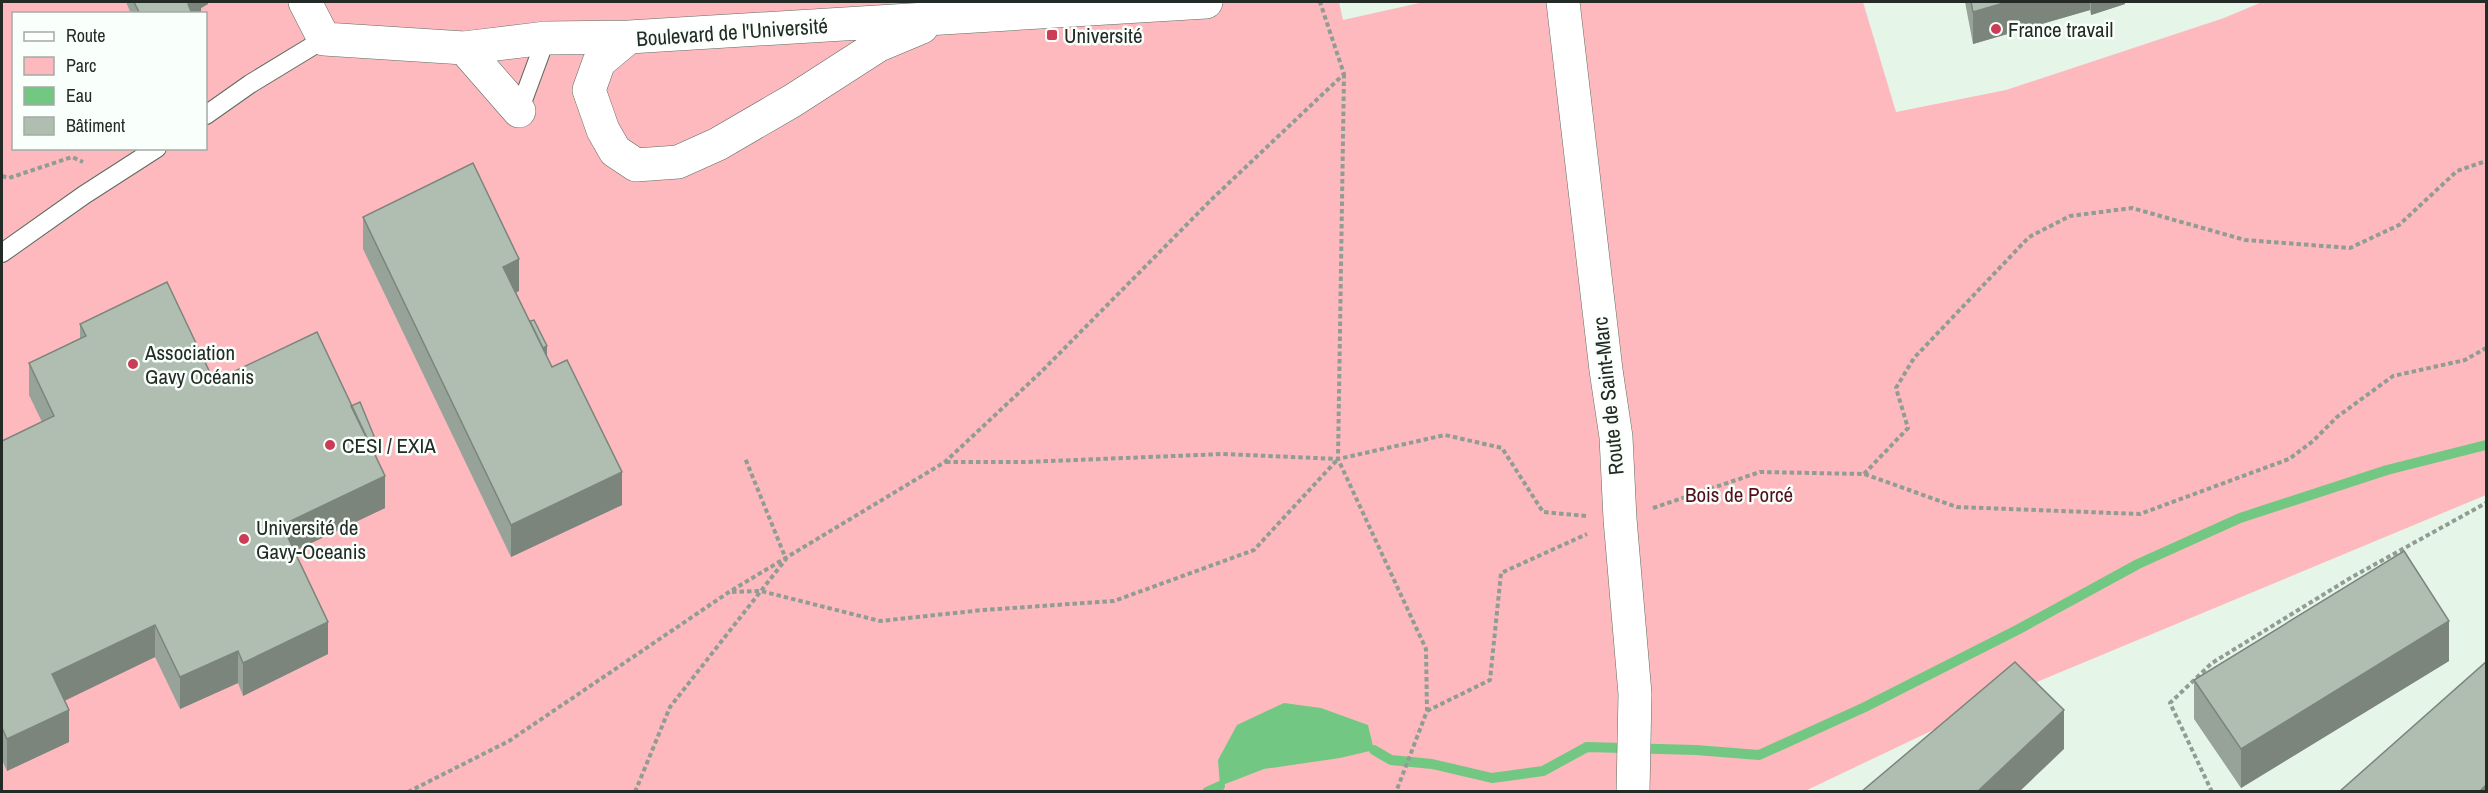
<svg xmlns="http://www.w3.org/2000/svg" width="2488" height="793" viewBox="0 0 2488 793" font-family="'Archivo Narrow',sans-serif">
<rect width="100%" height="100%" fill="#e5f5e7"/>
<path fill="#feb9be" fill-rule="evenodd" d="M 2,2 L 1339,2 L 1343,20 L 1424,2 L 1863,2 L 1896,112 L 2006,90 L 2224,18 L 2262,2 L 2486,2 L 2486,495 L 2013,692 L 1805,791 L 2,792 ZM 14,14 L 206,14 L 206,148 L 14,148 Z"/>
<path fill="#72c883" d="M 1284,703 L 1321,708 L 1368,725 L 1374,750 L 1340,758 L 1264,769 L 1220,786 L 1218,760 L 1237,725 Z"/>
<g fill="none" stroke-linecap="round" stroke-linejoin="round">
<path stroke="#72c883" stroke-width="10" d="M 1374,750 L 1391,760 L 1432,764 L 1492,778 L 1543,771 L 1587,747 L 1696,750 L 1759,755 L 1865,707 L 2019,629 L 2138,564 L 2240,518 L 2387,470 L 2486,445
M 1207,792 L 1220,786"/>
<defs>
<path id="service" d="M 519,111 L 546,38
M 206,115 L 250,84 L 324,39
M 2,253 L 84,195 L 157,148"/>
<path id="minor" d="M 305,2 L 324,39 L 464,48 L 546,38 L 629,37 L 1206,2
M 629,37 L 599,62 L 589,90 L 603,130 L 615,151 L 636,165 L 678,162 L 718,144 L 792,101 L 879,45 L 922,27
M 464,48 L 519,111"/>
<path id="tertiary" d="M 1563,2 L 1606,370 L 1616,437 L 1620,519 L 1635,694 L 1633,792"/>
</defs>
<use href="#service" stroke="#5e6c60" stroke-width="20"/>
<use href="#minor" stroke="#5e6c60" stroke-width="34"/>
<use href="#tertiary" stroke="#5e6c60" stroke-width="34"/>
<path stroke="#919d93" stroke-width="4" stroke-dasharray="4.5 3" stroke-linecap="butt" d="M 1344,74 L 1338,459 L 1426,649 L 1427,711 L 1396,792
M 2,176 L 9,178 L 72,157 L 83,162
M 946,462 L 1026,462 L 1223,454 L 1338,459 L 1445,435 L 1502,448 L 1543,512 L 1586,516
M 1864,474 L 1908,428 L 1896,388 L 1914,358 L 2029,237 L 2070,216 L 2132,208 L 2245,240 L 2350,248 L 2399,225 L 2457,171 L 2486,161
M 1653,508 L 1760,472 L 1864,474 L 1957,507 L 2140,514 L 2289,459 L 2313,441 L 2337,417 L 2393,376 L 2465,360 L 2486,348
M 732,592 L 761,591 L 880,621 L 983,610 L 1114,601 L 1254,550 L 1337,460
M 1427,711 L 1490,680 L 1501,573 L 1587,534
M 408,792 L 509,741 L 729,592 L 945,462 L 1041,372 L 1213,198 L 1344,74 L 1320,2
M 635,792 L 670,707 L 786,559 L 745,458
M 2212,792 L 2170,703 L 2212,663 L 2352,577 L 2486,503"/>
<use href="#service" stroke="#fff" stroke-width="18"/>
<use href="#minor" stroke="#fff" stroke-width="33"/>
<use href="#tertiary" stroke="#fff" stroke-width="33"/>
</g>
<path fill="#97a398" d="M 126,2 L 208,2 L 208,4 L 201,8 L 201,14 L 131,14 Z
M 1965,2 L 2125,2 L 2125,4 L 2091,15 L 2090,10 L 1973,44 Z
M 363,217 L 519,291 L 516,292 L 546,356 L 622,505 L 511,557 L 363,249 Z
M 80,324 L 214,381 L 351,406 L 374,445 L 371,447 L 385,508 L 294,551 L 328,654 L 243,696 L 238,683 L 180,709 L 155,657 L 64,700 L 69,742 L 7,771 L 2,760 L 2,441 L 42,422 L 29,395 L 29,363 L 80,338 Z
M 2449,661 L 2241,788 L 2194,719 L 2194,680 Z"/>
<path fill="#7b857c" d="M 195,2 L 208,2 L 208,4 L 201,8 L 201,14 L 188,14 L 188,4 Z
M 2007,2 L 2090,2 L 2090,10 L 1973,44 L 1973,12 Z
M 2091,2 L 2125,2 L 2125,4 L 2091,15 Z
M 519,259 L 519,291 L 503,299 L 503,267 Z
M 547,346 L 547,356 L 534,352 Z
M 374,436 L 374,445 L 358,452 L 358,442 Z
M 622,472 L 622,505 L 511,557 L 511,525 Z
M 385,476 L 385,508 L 282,557 L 282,525 Z
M 2449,621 L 2449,661 L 2241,788 L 2241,749 Z
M 328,622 L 328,654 L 243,696 L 243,663 Z
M 155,625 L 155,657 L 52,707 L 52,674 Z
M 238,651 L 238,683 L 180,709 L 180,677 Z
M 69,710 L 69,742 L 7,771 L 7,739 Z
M 2064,710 L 2064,749 L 2019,792 L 1977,792 Z
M 2487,784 L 2487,792 L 2479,792 Z"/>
<path fill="#b0beb1" stroke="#7b857c" stroke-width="1.5" d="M 134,2 L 195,2 L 188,4 L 192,14 L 140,14 Z
M 1971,2 L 2007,2 L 1973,12 Z
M 473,163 L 519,259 L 503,267 L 552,367 L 567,360 L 622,472 L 511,525 L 363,217 Z
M 167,282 L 214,381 L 317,332 L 385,476 L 282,525 L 328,622 L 243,663 L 238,651 L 180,677 L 155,625 L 52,674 L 69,710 L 7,739 L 2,728 L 2,441 L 54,416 L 29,363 L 86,336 L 80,324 Z
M 534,320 L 547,346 L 543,348 L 530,321 Z
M 360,402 L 374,436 L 367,439 L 351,406 Z
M 2404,551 L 2449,621 L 2241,749 L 2194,680 Z
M 2487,661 L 2487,784 L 2479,792 L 2339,792 Z
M 2015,662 L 2064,710 L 1977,792 L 1861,792 Z"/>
<g fill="#cc3c57" stroke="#f9fffa" stroke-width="2">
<circle cx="1996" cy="29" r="6"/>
<rect x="1046" y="29" width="12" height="12" rx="3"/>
<circle cx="133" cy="364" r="6"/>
<circle cx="330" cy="445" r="6"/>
<circle cx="244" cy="539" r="6"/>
</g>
<g text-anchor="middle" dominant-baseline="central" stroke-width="5" stroke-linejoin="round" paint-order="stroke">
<g font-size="21" fill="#242a25" stroke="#f9fffa" text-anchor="start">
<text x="2008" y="29">France travail</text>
<text x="1064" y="35">Université</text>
<text x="145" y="352">Association<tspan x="145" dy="24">Gavy Océanis</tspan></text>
<text x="342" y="445">CESI / EXIA</text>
<text x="256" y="527">Université de<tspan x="256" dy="24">Gavy-Oceanis</tspan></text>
</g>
<g font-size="21" fill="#242a25" stroke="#f9fffa">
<text transform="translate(732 32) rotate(-4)">Boulevard de l'Université</text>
<text transform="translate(1608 396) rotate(-96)">Route de Saint-Marc</text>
</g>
<g font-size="21" fill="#52101e" stroke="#f9fffa">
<text x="1739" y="494">Bois de Porcé</text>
</g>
</g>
<rect width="2488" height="793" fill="none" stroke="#242a25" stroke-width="6"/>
<rect x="12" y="12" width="195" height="138" fill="#f9fffa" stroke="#a4aaa5" stroke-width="1.5"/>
<rect x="24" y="32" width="30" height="9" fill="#ffffff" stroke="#a4aaa5" stroke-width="1.5"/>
<text x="66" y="42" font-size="18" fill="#242a25">Route</text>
<rect x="24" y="57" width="30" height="18" fill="#feb9be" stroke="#a4aaa5" stroke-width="1.5"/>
<text x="66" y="72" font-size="18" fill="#242a25">Parc</text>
<rect x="24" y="87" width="30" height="18" fill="#72c883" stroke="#a4aaa5" stroke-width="1.5"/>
<text x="66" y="102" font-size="18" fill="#242a25">Eau</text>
<rect x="24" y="117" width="30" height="18" fill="#b0beb1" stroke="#a4aaa5" stroke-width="1.5"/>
<text x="66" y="132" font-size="18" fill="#242a25">Bâtiment</text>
</svg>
